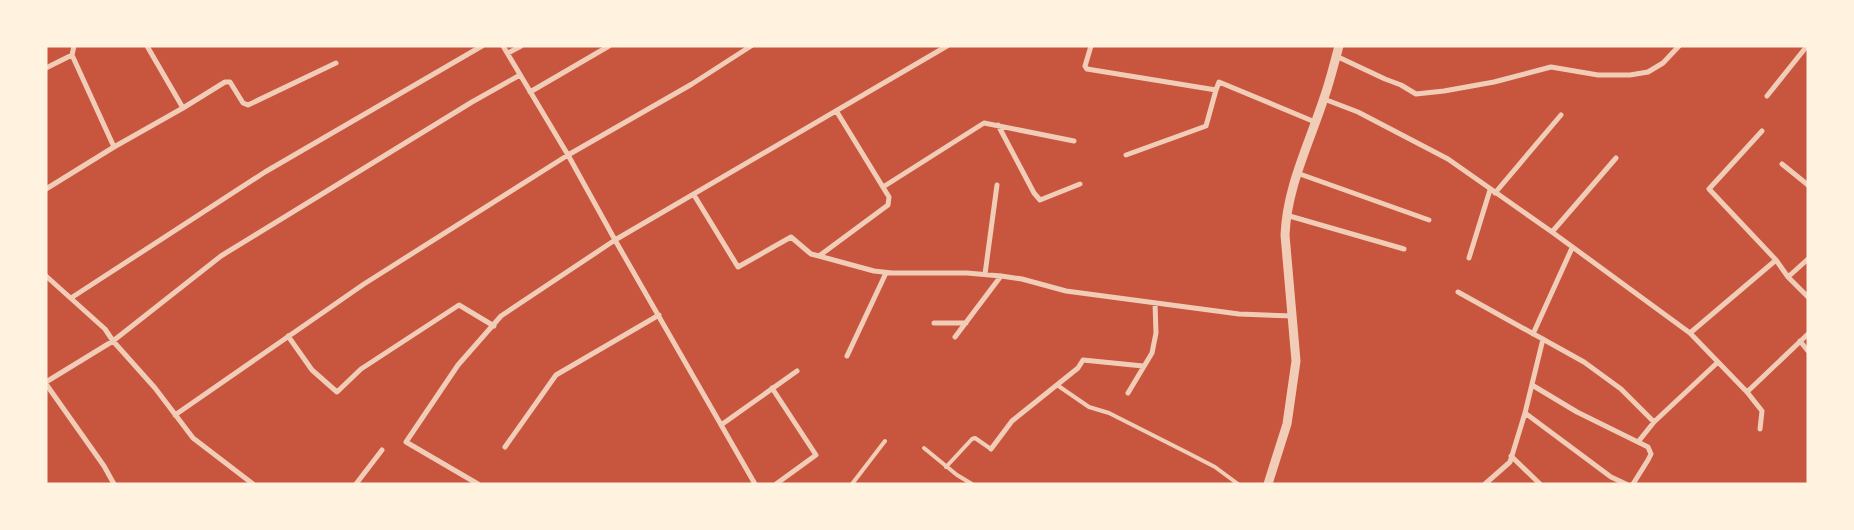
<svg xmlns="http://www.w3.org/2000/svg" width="1854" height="530" viewBox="0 0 1854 530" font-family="'PT Sans Narrow',sans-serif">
<rect width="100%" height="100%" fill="#c8553d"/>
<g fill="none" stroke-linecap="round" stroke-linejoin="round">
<path stroke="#f1ccb7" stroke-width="4" d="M 1057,385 L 1089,407 L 1109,413 L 1188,453 L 1215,467 L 1238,484
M 924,448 L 957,475 L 972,484
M 946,467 L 972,439 L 975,438 L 991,449
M 852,484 L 885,441"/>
<path stroke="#f1ccb7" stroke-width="5" d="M 74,46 L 72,55 L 114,147
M 503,46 L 568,155 L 615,240 L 755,484
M 1091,46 L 1085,66 L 1087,69 L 1216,90 L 1219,82 L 1315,122
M 508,53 L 521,46
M 1336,56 L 1385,79 L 1401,85 L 1416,94 L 1444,91 L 1494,82 L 1551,67 L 1598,75 L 1630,75 L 1648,72 L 1663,63 L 1679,46
M 46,68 L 72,55
M 530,92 L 609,46
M 1767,96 L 1807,46
M 1324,99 L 1358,112 L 1448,159 L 1552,232 L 1690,333 L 1747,392 L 1762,411 L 1760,429
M 183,108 L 225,82 L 230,82 L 243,103 L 248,105 L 336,63
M 837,112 L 889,197 L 888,205 L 819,256 L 874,271 L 892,273 L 967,273 L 1001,276 L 1022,279 L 1066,291 L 1239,314 L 1293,316
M 998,125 L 1034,193 L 1040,200 L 1080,184
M 1762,131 L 1709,189 L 1776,260 L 1788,277 L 1808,297
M 1126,155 L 1206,126 L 1216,90
M 1782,164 L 1808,185
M 1297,173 L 1429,220
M 883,187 L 984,123 L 1074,141
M 46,189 L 114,147 L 183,108 L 147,46
M 1495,193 L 1561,115
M 694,195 L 738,267 L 791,237 L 811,254 L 819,256
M 1286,215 L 1404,249
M 1552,232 L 1616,158
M 1469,258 L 1490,190
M 985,274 L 997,185
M 46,276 L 105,329 L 113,341 L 155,388 L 193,438 L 253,484
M 1788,277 L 1808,259
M 1458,292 L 1584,362 L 1621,389 L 1654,422
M 71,298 L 265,172 L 482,46
M 934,323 L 966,323
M 1690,333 L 1776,260
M 1533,334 L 1572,248
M 288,336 L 312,370 L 337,392 L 361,369 L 459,305 L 494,326
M 955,337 L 1001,276
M 1800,341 L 1808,351
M 847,356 L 886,273
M 46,382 L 113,341 L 221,256 L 472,102 L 520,75
M 46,384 L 104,466 L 114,484
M 1532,385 L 1577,412 L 1648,447 L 1651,454 L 1648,460 L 1633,484
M 772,388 L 816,455 L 776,484
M 1747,392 L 1808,334
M 1128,393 L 1152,353 L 1156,333 L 1155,303
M 1525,413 L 1611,477 L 1626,484
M 175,415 L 364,284 L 568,155 L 692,84 L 751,46
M 721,425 L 797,371
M 1638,442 L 1654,422 L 1718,362
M 505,447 L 556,375 L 659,315
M 991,449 L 1012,421 L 1078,368 L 1083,360 L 1143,366
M 1511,456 L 1540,484
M 356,484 L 382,450
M 478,484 L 406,442 L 458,365 L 501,316 L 615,240 L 947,46
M 1485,484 L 1510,462 L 1525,413 L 1543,339"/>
<path stroke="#f1ccb7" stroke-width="9" d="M 1268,484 L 1287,424 L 1296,361 L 1285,235 C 1287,187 1309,144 1324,98 C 1330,81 1334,64 1339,46"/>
</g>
<rect width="1854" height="530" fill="none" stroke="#fff3e0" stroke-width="95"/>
</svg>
